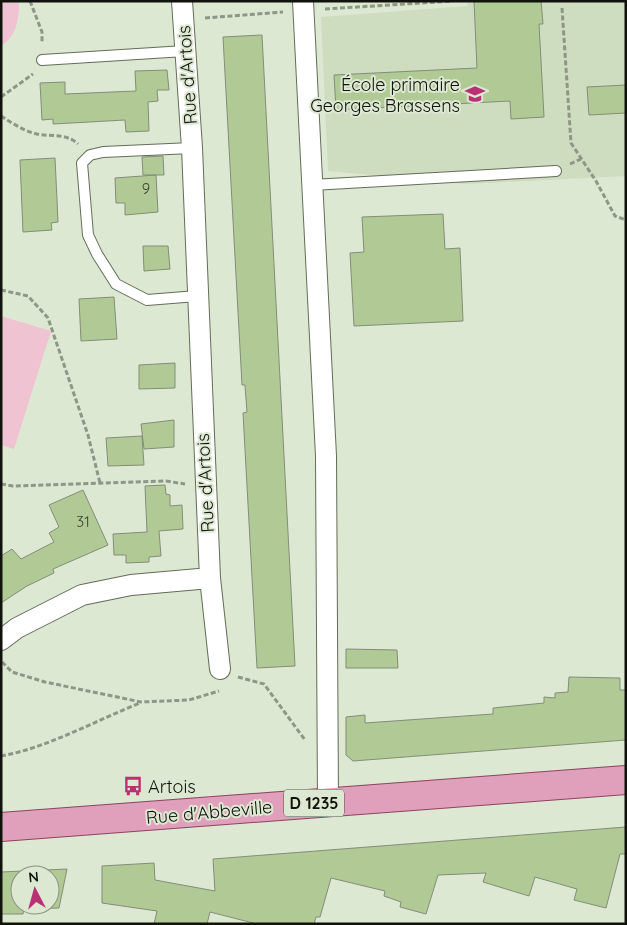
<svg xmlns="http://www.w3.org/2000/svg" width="627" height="925" viewBox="0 0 627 925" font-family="Quicksand,sans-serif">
<rect width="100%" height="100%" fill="#dde8d2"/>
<path fill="#cedcc0" d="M 468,1 L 626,1 L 626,176 L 466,184 L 328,171 L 321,17 L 467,6 Z"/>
<path fill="#efc3d2" d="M 1,1 L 19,1 C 19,19 17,36 1,46 Z
M 1,316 L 51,331 L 14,449 L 1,445 Z"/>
<path fill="#b1ca95" stroke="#838d79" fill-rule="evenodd" d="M 474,1 L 541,1 L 543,24 L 539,24 L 544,117 L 511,119 L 510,101 L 336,110 L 334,75 L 477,68 Z
M 262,35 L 295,666 L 257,668 L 243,413 L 247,412 L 245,385 L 242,385 L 223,37 Z
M 167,70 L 169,90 L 157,90 L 158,101 L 148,102 L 149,131 L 126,132 L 125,120 L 53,124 L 53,119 L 42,120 L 40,83 L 65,82 L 65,94 L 136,91 L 135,71 Z
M 626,85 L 626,113 L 589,115 L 587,87 Z
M 163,156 L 164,175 L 143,175 L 142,157 Z
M 55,158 L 58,222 L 51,223 L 52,230 L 23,232 L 20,160 Z
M 156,175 L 158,212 L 125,215 L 125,203 L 116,203 L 115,178 Z
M 443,214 L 445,249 L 460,248 L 463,321 L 354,326 L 350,253 L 364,252 L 362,217 Z
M 143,246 L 168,246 L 170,269 L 144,271 Z
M 114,297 L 117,339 L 81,341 L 79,299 Z
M 175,363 L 175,388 L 139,389 L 139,365 Z
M 174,420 L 174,447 L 144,449 L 141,424 Z
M 142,436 L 144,465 L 108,466 L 106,438 Z
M 165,485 L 166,494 L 170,495 L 170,506 L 182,505 L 183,529 L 159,531 L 161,556 L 149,557 L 149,562 L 126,563 L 126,555 L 114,555 L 113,534 L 147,532 L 145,486 Z
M 83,490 L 108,545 L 53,569 L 54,573 L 27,586 L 1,603 L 1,556 L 12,549 L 21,559 L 54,542 L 49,533 L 59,527 L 49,505 Z
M 346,649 L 397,650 L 398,668 L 346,668 Z
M 569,677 L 620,678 L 620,690 L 626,690 L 626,740 L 353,761 L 346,755 L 346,717 L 365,715 L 365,723 L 493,714 L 493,708 L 544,703 L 544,697 L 555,698 L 555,693 L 568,692 Z
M 626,827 L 626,854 L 620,854 L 606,908 L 574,900 L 577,889 L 535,877 L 529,896 L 483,882 L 486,873 L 438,875 L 426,914 L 400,907 L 401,902 L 384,896 L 385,891 L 331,878 L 320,917 L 316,917 L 314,924 L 257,924 L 210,912 L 207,924 L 154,924 L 157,911 L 102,903 L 102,866 L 154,863 L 155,880 L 215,891 L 213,859 Z
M 67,869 L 59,908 L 24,909 L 23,914 L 1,914 L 1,872 ZM 20,875 L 50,875 L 50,905 L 20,905 Z"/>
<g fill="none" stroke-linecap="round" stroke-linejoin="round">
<defs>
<path id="service" d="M 42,60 L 185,51
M 192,148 L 103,152 L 90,155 L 82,163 L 88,235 L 97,254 L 116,284 L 147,300 L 197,296
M 312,185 L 556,171"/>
<path id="minor" d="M 182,1 L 192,148 L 210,578 L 220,669
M 303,1 L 326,456 L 328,802
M 1,640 L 17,628 L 82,595 L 131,585 L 210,578"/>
<path id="primary" d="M 1,827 L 626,780"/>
</defs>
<use href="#service" stroke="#636c59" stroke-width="12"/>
<use href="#minor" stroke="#636c59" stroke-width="22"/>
<use href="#primary" stroke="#8a445f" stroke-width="30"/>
<path stroke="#8e9685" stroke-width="3" stroke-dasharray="5 2.5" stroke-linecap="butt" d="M 30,1 L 42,32 L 42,43
M 562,8 L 571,143 L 596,181 L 615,216 L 626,220
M 325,9 L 453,1
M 205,18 L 283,12
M 1,97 L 33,74
M 1,116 C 12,123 24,131 37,134 C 52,137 66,133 78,144
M 570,164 L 581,159
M 1,290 L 28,296 L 48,318 L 88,435 L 100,483
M 1,484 L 13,486 L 166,481 L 185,484
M 2,662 L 12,672 L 45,682 L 141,702 L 189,700 L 219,691
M 238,677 L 264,684 L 305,740
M 1,756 C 47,748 97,720 140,703"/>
<use href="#service" stroke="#fff" stroke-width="10"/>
<use href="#minor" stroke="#fff" stroke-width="20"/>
<use href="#primary" stroke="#e09fba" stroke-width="28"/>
</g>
<defs>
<symbol id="school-bare" viewBox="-9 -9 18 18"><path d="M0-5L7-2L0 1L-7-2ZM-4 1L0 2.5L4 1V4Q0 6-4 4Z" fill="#b93172" stroke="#dde8d2" stroke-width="2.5" paint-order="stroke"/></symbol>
<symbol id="bus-bare" viewBox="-9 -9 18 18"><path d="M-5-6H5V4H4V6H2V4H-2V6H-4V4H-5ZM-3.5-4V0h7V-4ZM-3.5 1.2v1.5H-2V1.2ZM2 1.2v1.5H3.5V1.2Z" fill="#b93172" stroke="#dde8d2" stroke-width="2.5" paint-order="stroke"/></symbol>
</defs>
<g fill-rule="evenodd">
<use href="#school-bare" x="461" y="80" width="28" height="28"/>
<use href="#bus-bare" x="119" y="772" width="28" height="28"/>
</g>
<g text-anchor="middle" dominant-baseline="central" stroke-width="4" stroke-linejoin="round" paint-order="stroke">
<g font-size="15" fill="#38412e">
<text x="146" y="188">9</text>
<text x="83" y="521">31</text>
</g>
<rect fill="#dde8d2" stroke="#4e5347" stroke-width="1" x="284" y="789.5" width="60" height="27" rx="4"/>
<g font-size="16" font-weight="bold" fill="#10130c">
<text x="314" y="803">D 1235</text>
</g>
<g font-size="18" fill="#10130c" stroke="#dde8d2">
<text transform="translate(187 75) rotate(-94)">Rue d'Artois</text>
<text transform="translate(205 483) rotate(-93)">Rue d'Artois</text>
<text transform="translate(209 812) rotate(-5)">Rue d'Abbeville</text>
</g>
<g font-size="18" fill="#10130c" stroke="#dde8d2" text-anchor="end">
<text x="460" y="84">École primaire<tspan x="460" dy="21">Georges Brassens</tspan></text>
<text x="148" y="786" text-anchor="start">Artois</text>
</g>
</g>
<rect width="627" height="925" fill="none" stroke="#10130c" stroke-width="5"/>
<g transform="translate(35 890) rotate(354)"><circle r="24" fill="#dde8d2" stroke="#8b9383"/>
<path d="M0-4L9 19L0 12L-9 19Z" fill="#b93172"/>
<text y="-8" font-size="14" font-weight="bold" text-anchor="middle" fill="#10130c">N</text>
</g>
</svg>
